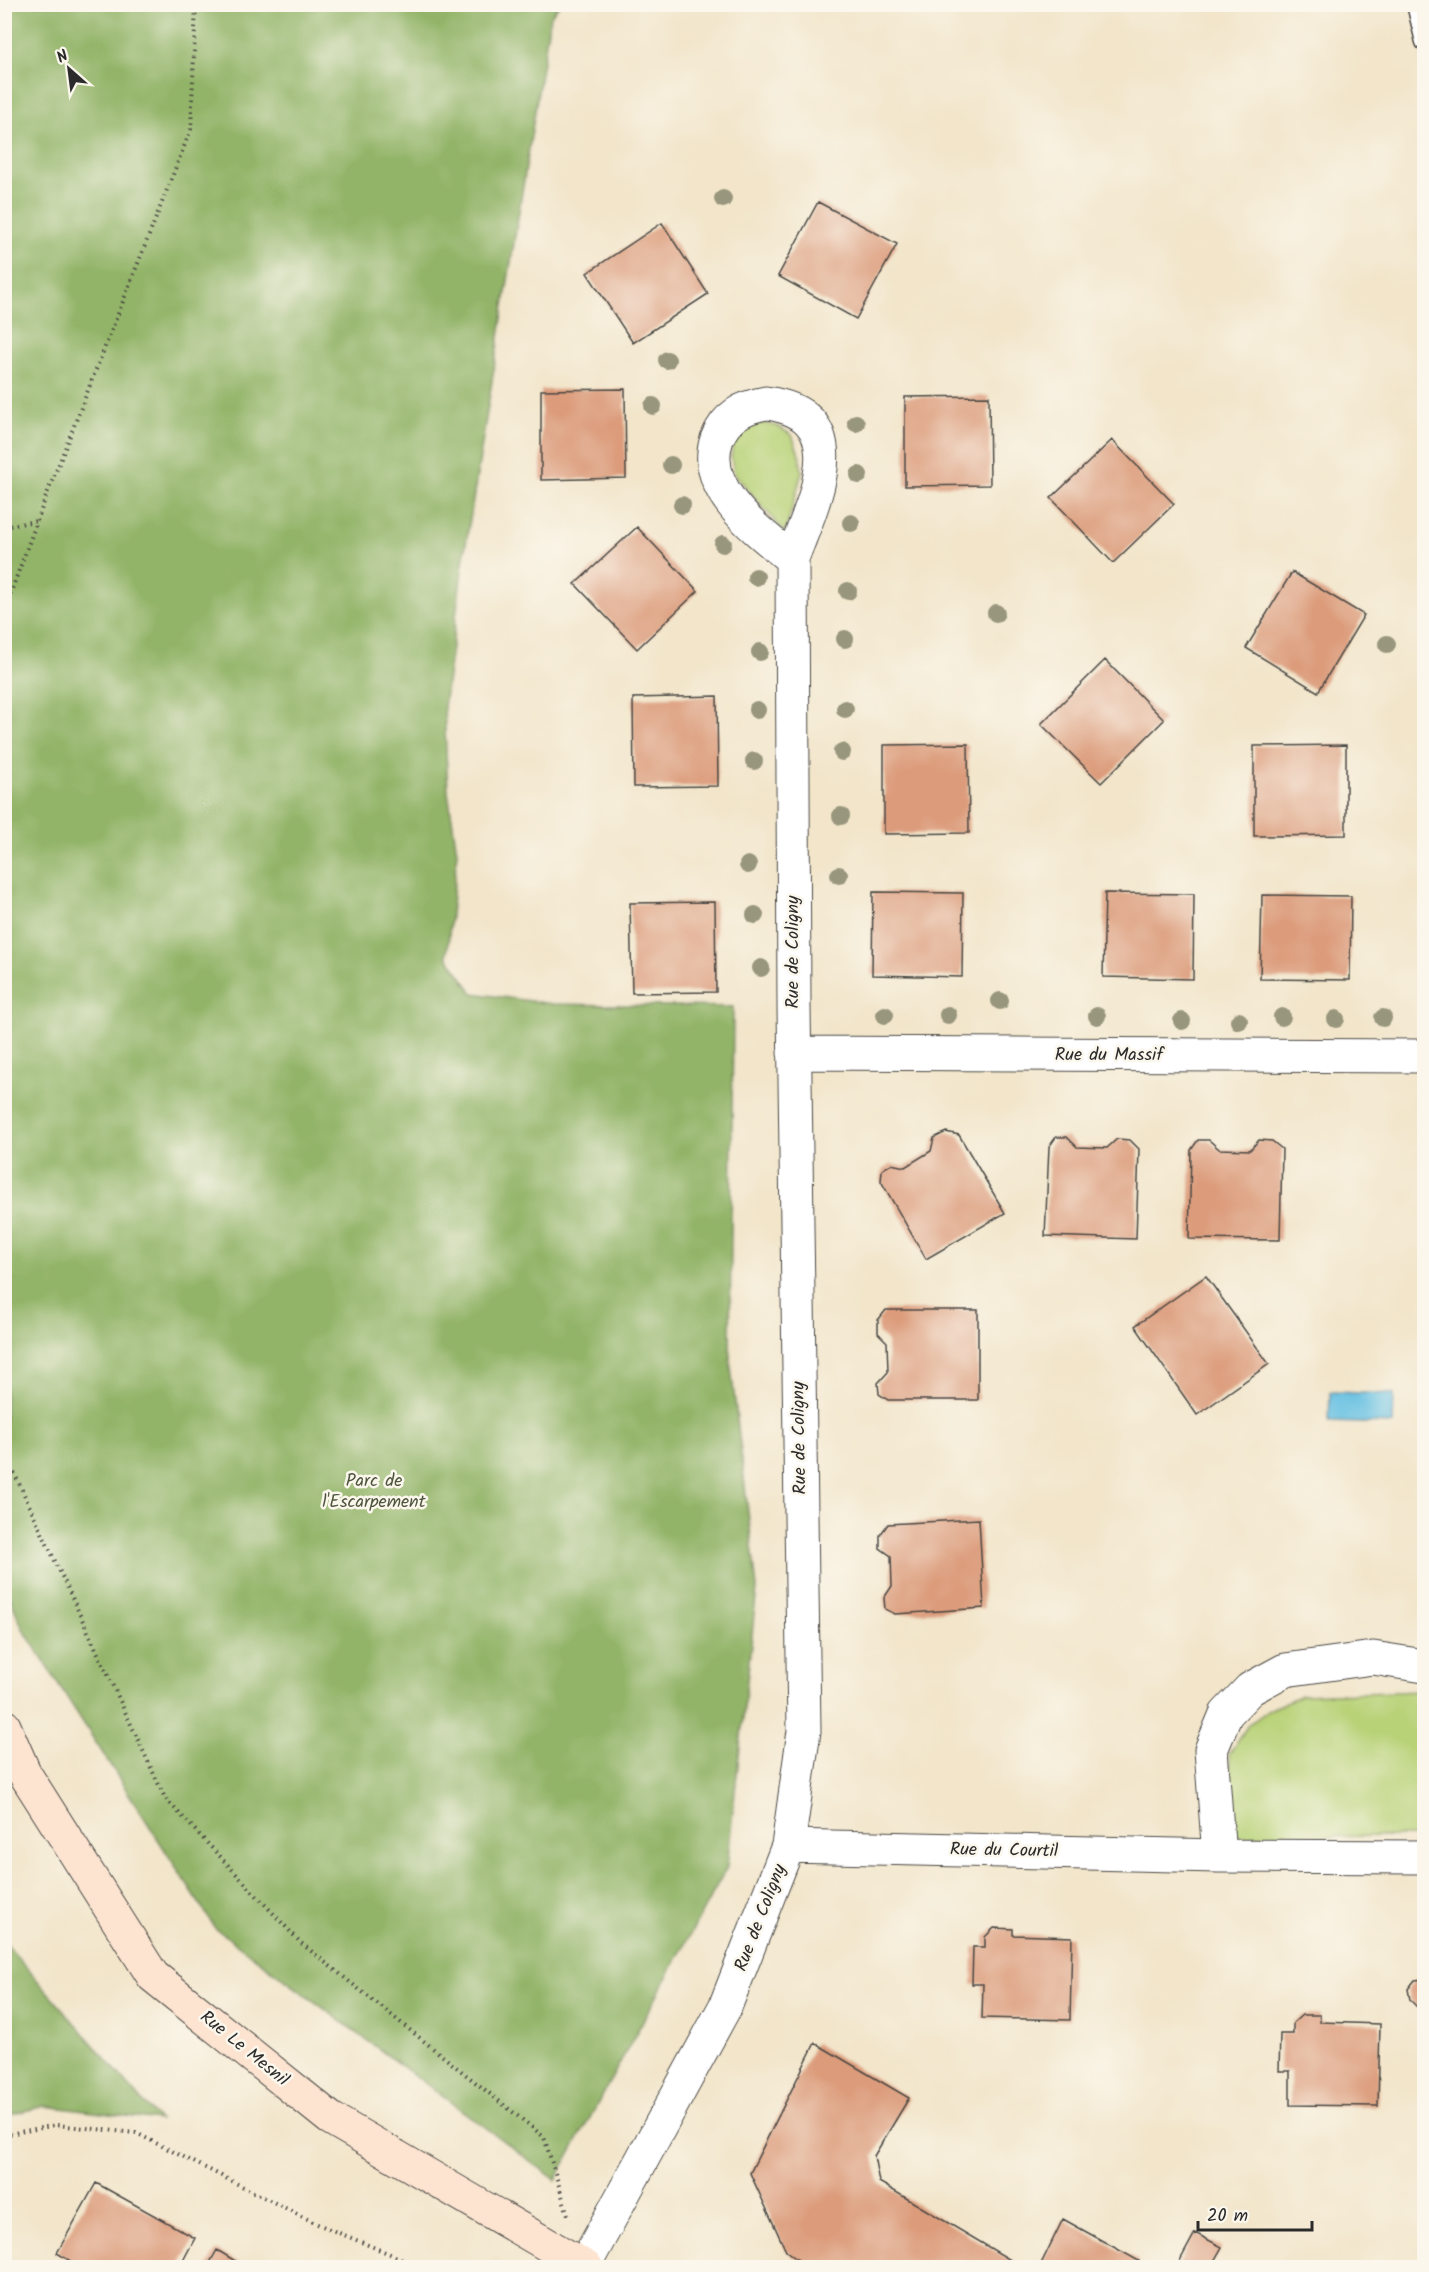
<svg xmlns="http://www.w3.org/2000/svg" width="1429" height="2272" viewBox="0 0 1429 2272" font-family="Kalam,sans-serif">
<rect width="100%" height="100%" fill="#fbf7ec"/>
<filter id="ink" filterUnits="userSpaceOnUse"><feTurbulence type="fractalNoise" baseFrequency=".0167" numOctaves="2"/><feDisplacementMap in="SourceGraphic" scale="12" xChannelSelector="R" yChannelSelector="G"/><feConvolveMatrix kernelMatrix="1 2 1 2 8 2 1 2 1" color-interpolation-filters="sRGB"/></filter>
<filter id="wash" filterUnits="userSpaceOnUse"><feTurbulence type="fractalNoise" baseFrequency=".008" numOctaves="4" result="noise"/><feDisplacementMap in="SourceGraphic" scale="24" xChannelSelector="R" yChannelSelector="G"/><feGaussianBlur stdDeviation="1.35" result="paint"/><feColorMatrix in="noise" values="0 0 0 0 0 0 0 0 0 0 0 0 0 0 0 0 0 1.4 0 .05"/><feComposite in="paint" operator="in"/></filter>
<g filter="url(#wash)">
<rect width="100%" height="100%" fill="#f2e5ca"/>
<path fill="#b8d277" stroke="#727e51" stroke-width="1.5" d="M 762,423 L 777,426 L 792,435 L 799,454 L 802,472 L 785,533 L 734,473 L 731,456 L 735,439 L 746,427 Z
M 1424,1691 L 1424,1836 L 1235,1837 L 1229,1754 L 1248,1725 L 1269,1710 L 1301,1695 Z"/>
<path fill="#92b468" stroke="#5e704a" stroke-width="1.5" d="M 4,5 L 559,5 L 550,17 L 463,563 L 444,707 L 448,792 L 457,852 L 447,956 L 473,993 L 553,1004 L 733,1007 L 730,1359 L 757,1588 L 727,1867 L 556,2180 L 215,1928 L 23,1629 L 5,1586 Z
M 5,1943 L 159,2120 L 44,2106 L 5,2116 Z"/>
<path fill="#64bfe2" stroke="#487586" stroke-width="1.5" d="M 1330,1392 L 1394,1394 L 1393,1424 L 1329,1422 Z"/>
<g id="blocks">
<path fill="#dc9c7b" d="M 818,202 L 897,244 L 856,319 L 778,276 Z
M 662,223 L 708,294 L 633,343 L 587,273 Z
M 625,389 L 626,478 L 541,480 L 541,390 Z
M 989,396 L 990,485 L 905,486 L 905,397 Z
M 1112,440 L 1174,504 L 1113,563 L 1051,498 Z
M 637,527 L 698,591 L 637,649 L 575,584 Z
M 1292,572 L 1364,615 L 1318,692 L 1246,648 Z
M 1105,660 L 1164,720 L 1101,783 L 1041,724 Z
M 717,696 L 718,786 L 634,787 L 633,698 Z
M 968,744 L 969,833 L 884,834 L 884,745 Z
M 1346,745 L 1346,835 L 1254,836 L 1254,746 Z
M 873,892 L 963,893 L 962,977 L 872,975 Z
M 1105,893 L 1194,894 L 1193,979 L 1103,977 Z
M 1262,895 L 1351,896 L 1350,980 L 1260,979 Z
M 715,902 L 716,992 L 632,993 L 630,903 Z
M 946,1132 L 959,1135 L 1005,1213 L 926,1259 L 881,1181 L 882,1170 L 891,1164 L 905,1167 L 931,1151 L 934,1138 Z
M 1056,1137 L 1067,1137 L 1077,1147 L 1107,1148 L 1117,1139 L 1130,1140 L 1139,1149 L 1136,1239 L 1045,1236 L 1049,1147 Z
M 1198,1140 L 1209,1140 L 1219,1149 L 1250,1150 L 1259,1140 L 1272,1141 L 1282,1149 L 1280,1240 L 1189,1239 L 1191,1150 Z
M 1206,1276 L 1269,1364 L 1197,1415 L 1135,1326 Z
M 886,1310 L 978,1310 L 978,1400 L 888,1400 L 879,1394 L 878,1383 L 888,1372 L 887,1342 L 878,1333 L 878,1320 Z
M 979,1519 L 984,1608 L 895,1614 L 885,1609 L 884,1598 L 892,1586 L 891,1556 L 880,1548 L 880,1535 L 888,1524 Z
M 994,1928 L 1013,1929 L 1013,1935 L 1072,1937 L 1070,2020 L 982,2018 L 983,1984 L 972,1984 L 973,1947 L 985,1947 L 985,1937 Z
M 1424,1979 L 1424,2014 L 1410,2000 L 1408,1989 L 1415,1980 Z
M 1302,2015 L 1320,2015 L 1320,2022 L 1380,2024 L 1378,2106 L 1290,2105 L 1290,2071 L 1279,2071 L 1280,2034 L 1293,2034 L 1293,2023 Z
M 815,2043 L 909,2098 L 874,2156 L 879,2182 L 1024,2268 L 809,2268 L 786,2251 L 750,2173 Z
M 96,2183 L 195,2238 L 179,2268 L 82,2268 L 57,2253 Z
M 1063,2219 L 1139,2261 L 1135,2268 L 1039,2268 Z
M 1195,2233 L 1222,2247 L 1210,2268 L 1176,2268 Z
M 217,2250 L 247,2268 L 207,2268 Z"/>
</g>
</g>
<g filter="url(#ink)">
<use href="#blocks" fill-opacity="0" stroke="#494743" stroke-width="1.5"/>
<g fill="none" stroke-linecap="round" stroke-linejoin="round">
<defs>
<path id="lane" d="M 1415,4 L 1424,42"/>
<path id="street" d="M 766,403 C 859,415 812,504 792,559 C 759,532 699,489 717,439 C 726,416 743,407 766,403 Z
M 794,1053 L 1424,1056
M 788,1846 L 1219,1856 L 1424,1857
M 1219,1856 L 1211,1750 L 1226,1714 L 1250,1689 L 1285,1670 L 1373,1658 L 1424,1666
M 583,2268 L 725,2007 L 788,1846 L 804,1731 L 794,1007 L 792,559"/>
<path id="secondary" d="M 4,1726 L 25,1774 L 153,1976 L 330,2118 L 587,2268"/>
</defs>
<use href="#lane" stroke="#494743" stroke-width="19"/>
<use href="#street" stroke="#494743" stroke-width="35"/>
<use href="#secondary" stroke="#494743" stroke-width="35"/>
<path stroke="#494743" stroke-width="4" stroke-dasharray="1.5 4.5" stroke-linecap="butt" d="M 4,527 L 36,521
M 4,611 L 47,494 L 191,129 L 196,4
M 4,1451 L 165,1798 L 301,1943 L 544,2137 L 568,2215
M 4,2135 L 56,2125 L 136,2133 L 315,2223 L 424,2268"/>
<use href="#lane" stroke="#fff" stroke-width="16"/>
<use href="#street" stroke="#fff" stroke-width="33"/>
<use href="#secondary" stroke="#fde4d1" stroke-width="33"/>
</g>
<g fill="#98967d">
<circle cx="723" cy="199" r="9"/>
<circle cx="667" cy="360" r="9"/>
<circle cx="653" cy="406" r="9"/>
<circle cx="856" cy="423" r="9"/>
<circle cx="671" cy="465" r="9"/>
<circle cx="859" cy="475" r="9"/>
<circle cx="682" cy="505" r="9"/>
<circle cx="851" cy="523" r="9"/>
<circle cx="723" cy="544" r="9"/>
<circle cx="756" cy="577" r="9"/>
<circle cx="848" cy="591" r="9"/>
<circle cx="996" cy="613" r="9"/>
<circle cx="845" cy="639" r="9"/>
<circle cx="1387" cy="644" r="9"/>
<circle cx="760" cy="652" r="9"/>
<circle cx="845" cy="709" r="9"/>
<circle cx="757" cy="710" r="9"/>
<circle cx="842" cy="752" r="9"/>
<circle cx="754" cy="761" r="9"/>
<circle cx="841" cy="816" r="9"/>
<circle cx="748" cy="865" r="9"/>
<circle cx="839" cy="875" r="9"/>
<circle cx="755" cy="915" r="9"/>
<circle cx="761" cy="968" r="9"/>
<circle cx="1000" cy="1001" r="9"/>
<circle cx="885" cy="1015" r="9"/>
<circle cx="948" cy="1015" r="9"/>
<circle cx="1097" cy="1016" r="9"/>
<circle cx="1282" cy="1017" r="9"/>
<circle cx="1383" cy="1018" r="9"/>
<circle cx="1336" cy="1019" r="9"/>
<circle cx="1182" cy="1021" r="9"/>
<circle cx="1239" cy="1021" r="9"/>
</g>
</g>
<g text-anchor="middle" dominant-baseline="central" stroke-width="5" stroke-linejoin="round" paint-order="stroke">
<g font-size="18" fill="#2b2b2b" stroke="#fbf7ec">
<text transform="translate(793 952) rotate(-90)">Rue de Coligny</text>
<text x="1109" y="1055">Rue du Massif</text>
<text transform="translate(800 1438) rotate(-91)">Rue de Coligny</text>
<text transform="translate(1004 1851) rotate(1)">Rue du Courtil</text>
<text transform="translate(761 1918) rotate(-69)">Rue de Coligny</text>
<text transform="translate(244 2049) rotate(39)">Rue Le Mesnil</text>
</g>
<g font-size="18" fill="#4e553e" stroke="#fbf7ec">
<text x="374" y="1481">Parc de<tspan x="374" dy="21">l'Escarpement</tspan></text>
</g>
</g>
<rect width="1429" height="2272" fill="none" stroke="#fbf7ec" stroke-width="24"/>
<g transform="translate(69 69) rotate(332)" stroke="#fbf7ec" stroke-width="4.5" paint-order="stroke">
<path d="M0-4.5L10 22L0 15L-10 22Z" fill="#2b2b2b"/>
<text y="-9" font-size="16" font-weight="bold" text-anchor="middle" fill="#2b2b2b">N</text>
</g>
<path d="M1198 2221v9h114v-9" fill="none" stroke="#2b2b2b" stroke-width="3"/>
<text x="1207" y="2221" font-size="18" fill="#2b2b2b" stroke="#fbf7ec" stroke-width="4.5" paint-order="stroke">20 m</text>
</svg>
